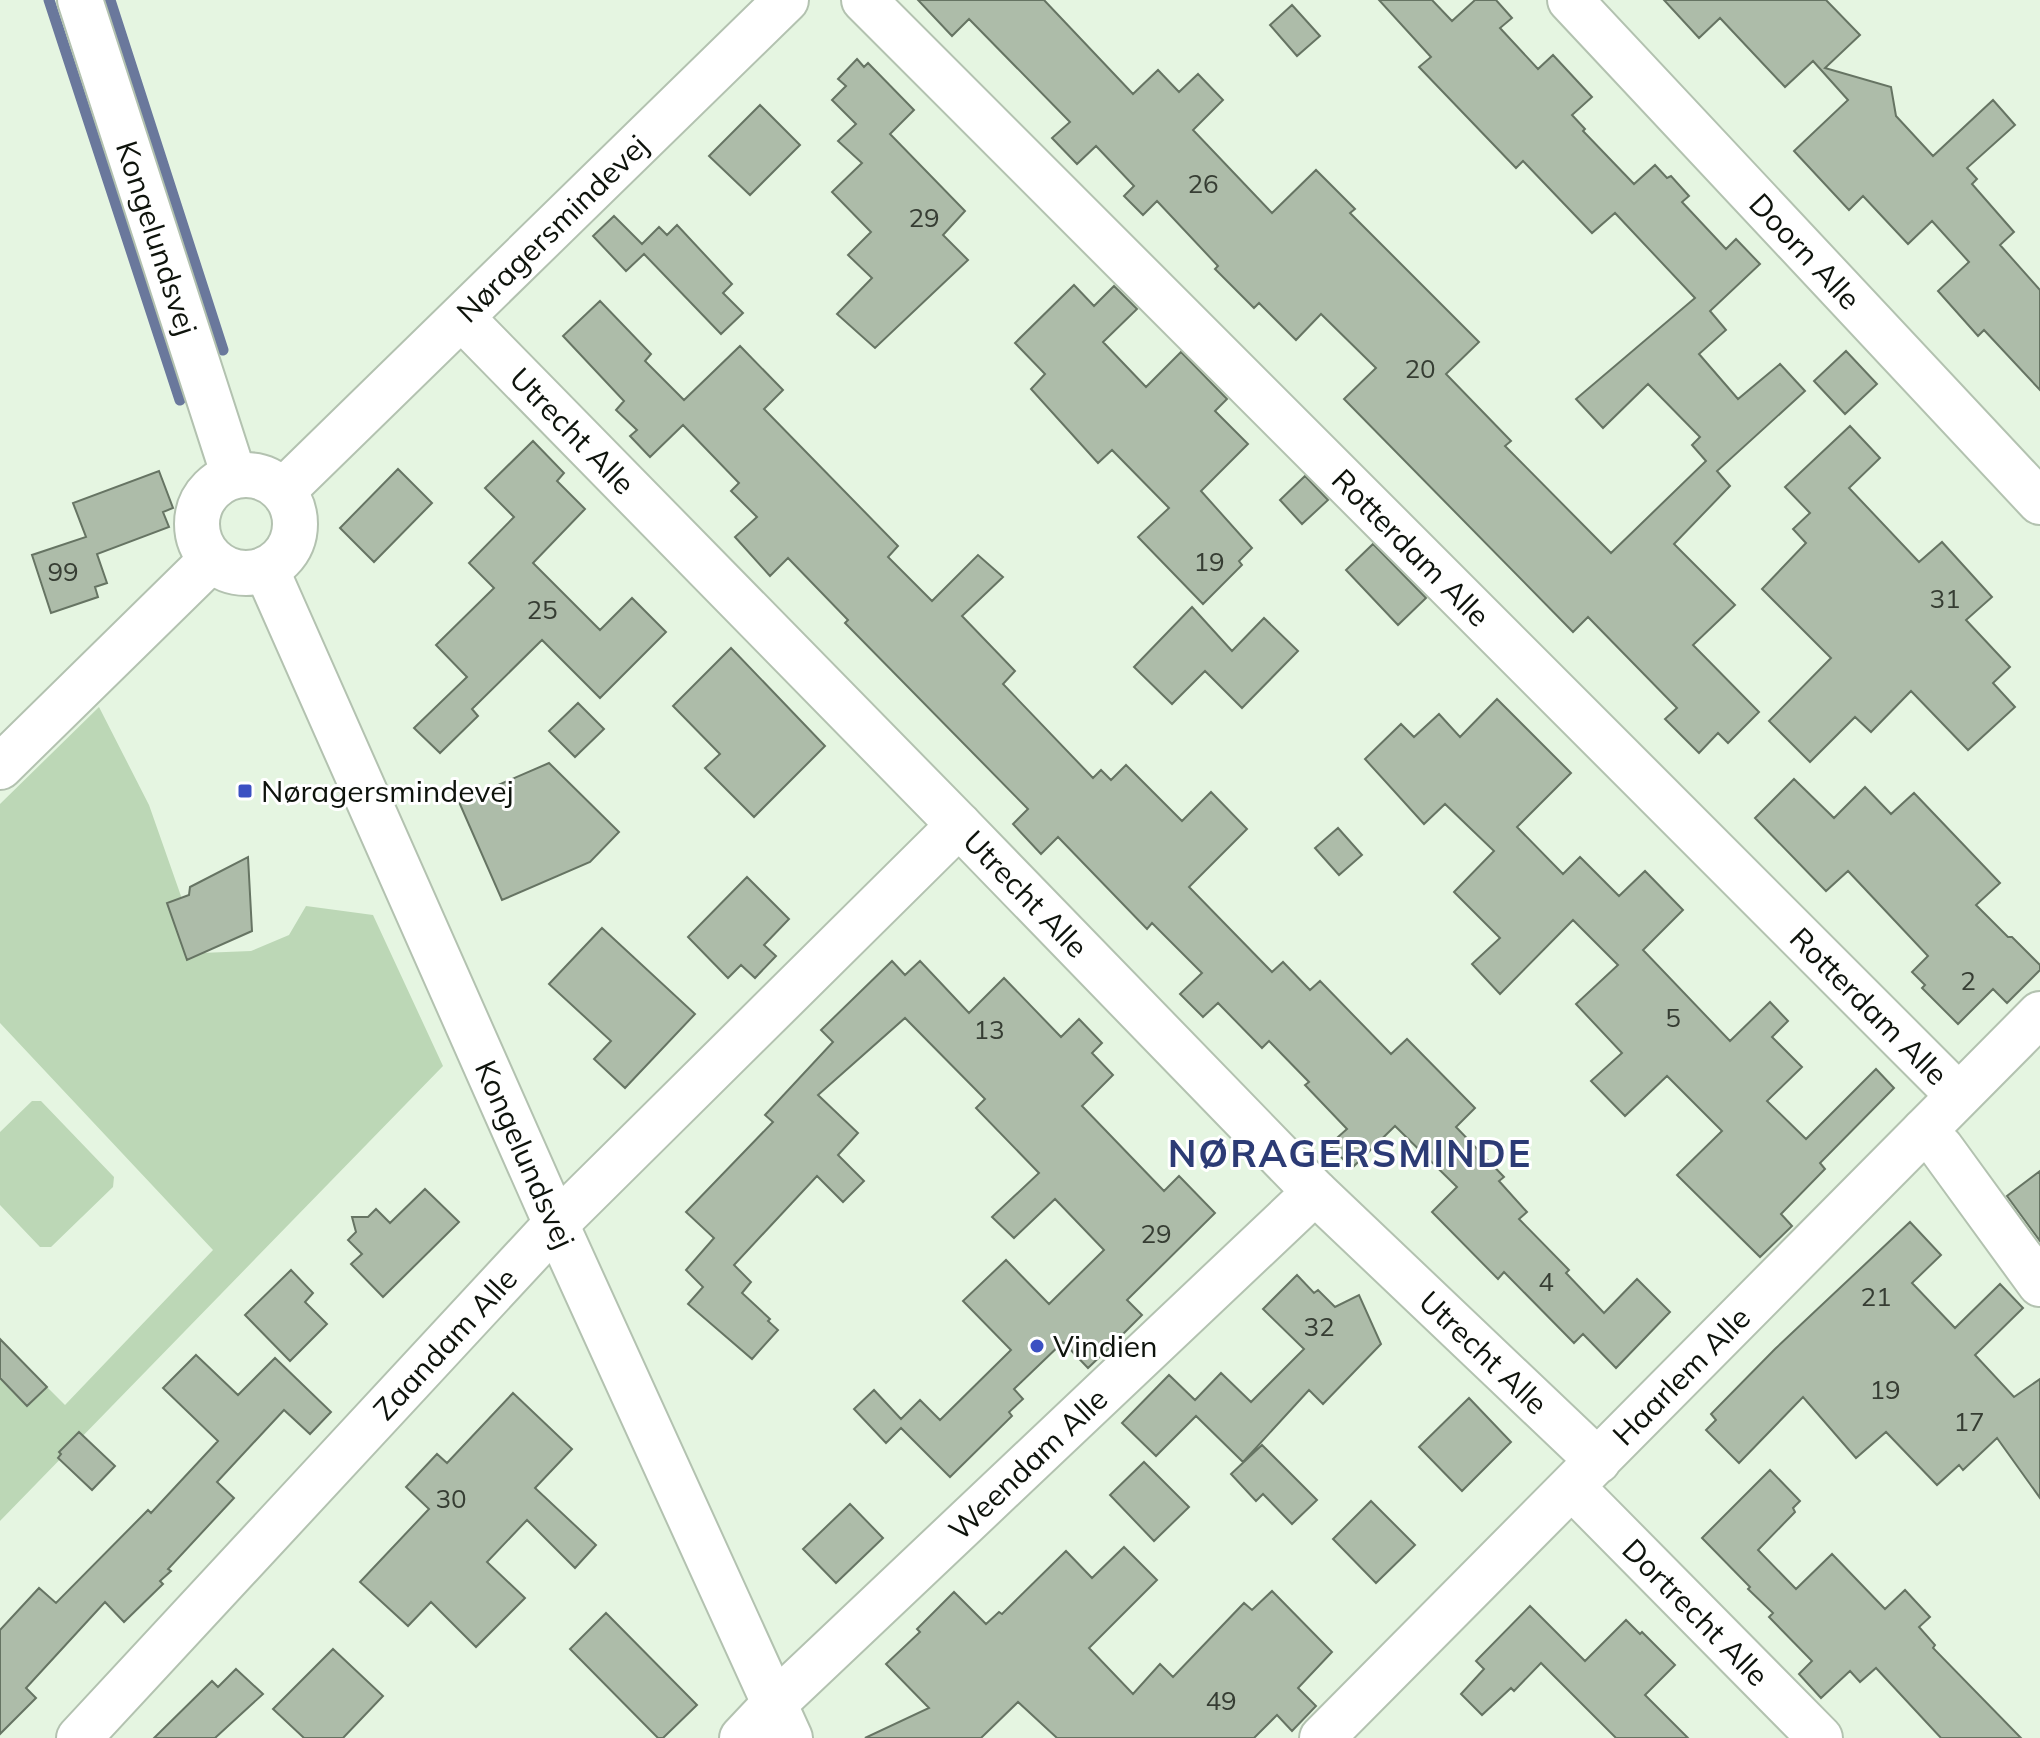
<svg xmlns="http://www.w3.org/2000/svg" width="2040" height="1738" viewBox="0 0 2040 1738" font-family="Mulish,sans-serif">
<rect width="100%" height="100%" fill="#e5f5e1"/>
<path fill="#bcd7b6" d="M 99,707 L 149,805 L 201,953 L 251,951 L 289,935 L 306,906 L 373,915 L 443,1066 L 0,1521 L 0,1340 L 65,1405 L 213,1250 L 0,1023 L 0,804 Z
M 32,1101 L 41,1101 L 114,1177 L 113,1187 L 51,1247 L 40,1247 L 0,1205 L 0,1132 Z"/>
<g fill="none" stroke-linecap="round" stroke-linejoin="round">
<path stroke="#6a789c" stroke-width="11" d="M 49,0 L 180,400
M 110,0 L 223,350"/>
</g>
<path fill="#adbca9" stroke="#667463" stroke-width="2" d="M 918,0 L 1044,0 L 1133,94 L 1158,70 L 1179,92 L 1198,74 L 1223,100 L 1193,130 L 1272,213 L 1316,170 L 1355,209 L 1350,213 L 1479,342 L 1446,374 L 1511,441 L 1505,446 L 1611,553 L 1706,461 L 1692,445 L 1700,437 L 1648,384 L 1603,428 L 1576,399 L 1695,298 L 1615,213 L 1592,233 L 1523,161 L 1516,168 L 1419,67 L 1431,57 L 1379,0 L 1432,0 L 1452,21 L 1475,0 L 1496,0 L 1512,18 L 1500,28 L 1538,69 L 1553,55 L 1592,97 L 1572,115 L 1585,129 L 1583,131 L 1634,184 L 1655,165 L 1667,178 L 1671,176 L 1689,196 L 1682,202 L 1726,249 L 1736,239 L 1760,264 L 1710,311 L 1726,330 L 1699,354 L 1738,399 L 1780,364 L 1805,391 L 1717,471 L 1730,486 L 1674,544 L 1735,605 L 1693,645 L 1759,712 L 1728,743 L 1718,733 L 1699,753 L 1665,719 L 1677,708 L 1588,617 L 1573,632 L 1344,399 L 1376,368 L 1321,314 L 1296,340 L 1259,303 L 1254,308 L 1215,269 L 1218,266 L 1157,201 L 1143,215 L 1124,196 L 1134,186 L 1096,146 L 1077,164 L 1052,138 L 1070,122 L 969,19 L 952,36 Z
M 1664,0 L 1826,0 L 1860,35 L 1825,68 L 1891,87 L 1896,116 L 1933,156 L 1993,100 L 2015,125 L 1967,168 L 1977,179 L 1972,184 L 2014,232 L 2000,245 L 2040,290 L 2040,390 L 1984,330 L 1978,336 L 1938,291 L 1969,262 L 1932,221 L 1908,244 L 1863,196 L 1849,210 L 1794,151 L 1848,100 L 1813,61 L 1785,87 L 1720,18 L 1699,38 Z
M 1292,5 L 1320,36 L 1297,56 L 1270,25 Z
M 857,59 L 864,67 L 868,63 L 914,110 L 890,134 L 965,211 L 943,235 L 968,260 L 875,348 L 837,314 L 872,278 L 848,255 L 871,232 L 832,192 L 862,163 L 838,141 L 856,124 L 832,100 L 846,86 L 838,79 Z
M 760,105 L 800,145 L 750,195 L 709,156 Z
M 614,216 L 642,244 L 659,227 L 667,235 L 677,225 L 732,284 L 723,293 L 743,313 L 721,334 L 644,254 L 626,271 L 593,236 Z
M 1074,285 L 1094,306 L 1114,286 L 1137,309 L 1103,342 L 1146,387 L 1181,352 L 1227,399 L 1215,411 L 1248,444 L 1201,491 L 1252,548 L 1239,561 L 1242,565 L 1203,604 L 1138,537 L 1169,508 L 1112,450 L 1098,463 L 1031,389 L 1045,374 L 1015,343 Z
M 600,301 L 651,354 L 645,361 L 684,400 L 740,346 L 783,390 L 764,409 L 898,546 L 888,557 L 932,601 L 978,555 L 1003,577 L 962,616 L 1015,671 L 1003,684 L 1093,778 L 1101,770 L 1111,780 L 1126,765 L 1182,821 L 1211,792 L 1247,829 L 1189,887 L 1272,972 L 1283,962 L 1310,990 L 1320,981 L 1391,1054 L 1407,1039 L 1475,1108 L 1456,1127 L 1504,1177 L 1499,1181 L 1527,1212 L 1519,1219 L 1569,1270 L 1566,1273 L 1604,1313 L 1637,1279 L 1670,1312 L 1616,1368 L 1583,1334 L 1574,1343 L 1504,1272 L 1498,1279 L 1432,1212 L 1457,1187 L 1395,1126 L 1352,1168 L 1329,1145 L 1347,1129 L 1305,1085 L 1309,1082 L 1269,1041 L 1262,1048 L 1218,1003 L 1203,1017 L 1180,994 L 1202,973 L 1152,923 L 1147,929 L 1058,837 L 1041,854 L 1013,824 L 1028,809 L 845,623 L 848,620 L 788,558 L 770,576 L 735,537 L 757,517 L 731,491 L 739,483 L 683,425 L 650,457 L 630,436 L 637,430 L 616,410 L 624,401 L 563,336 Z
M 1846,351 L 1877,384 L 1845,414 L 1814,381 Z
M 1850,426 L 1880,458 L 1849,488 L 1919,562 L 1942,542 L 1992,597 L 1966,620 L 2010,667 L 1993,683 L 2015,707 L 1968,750 L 1911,691 L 1871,732 L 1855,717 L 1810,762 L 1769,721 L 1831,658 L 1762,589 L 1806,543 L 1793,529 L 1810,513 L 1785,487 Z
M 533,441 L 564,473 L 557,481 L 585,509 L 533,563 L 600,630 L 632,598 L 666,632 L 600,698 L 542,640 L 472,709 L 478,716 L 440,753 L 414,728 L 467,677 L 436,645 L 494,588 L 469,563 L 514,517 L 485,488 Z
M 398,469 L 432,503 L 374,562 L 340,528 Z
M 159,471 L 173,508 L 163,512 L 169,527 L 97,554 L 107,583 L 95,587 L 98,597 L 51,613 L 32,555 L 86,537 L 73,503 Z
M 1305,476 L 1328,500 L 1302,524 L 1280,500 Z
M 1373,544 L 1426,598 L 1398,625 L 1346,570 Z
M 1192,607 L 1232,651 L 1264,618 L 1298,651 L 1242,708 L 1205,671 L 1172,704 L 1134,667 Z
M 731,648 L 825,746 L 754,817 L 705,768 L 720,754 L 673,706 Z
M 1497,699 L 1571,773 L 1517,827 L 1563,874 L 1580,857 L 1619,896 L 1645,871 L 1683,910 L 1643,950 L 1730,1041 L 1770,1002 L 1788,1021 L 1772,1037 L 1802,1067 L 1767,1101 L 1806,1139 L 1876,1069 L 1894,1088 L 1820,1163 L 1825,1169 L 1781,1214 L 1792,1226 L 1760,1257 L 1677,1175 L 1722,1131 L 1667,1076 L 1625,1116 L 1591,1081 L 1622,1053 L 1576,1004 L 1618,965 L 1573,920 L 1500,994 L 1472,964 L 1500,938 L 1454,892 L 1494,851 L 1445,804 L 1424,824 L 1365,759 L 1401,724 L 1414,737 L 1439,714 L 1460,737 Z
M 578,703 L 604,729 L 575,757 L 549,731 Z
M 549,763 L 619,832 L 590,862 L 502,900 L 459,802 Z
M 1794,779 L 1834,818 L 1865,787 L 1891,814 L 1914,793 L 2000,883 L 1976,905 L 2008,937 L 2012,937 L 2040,965 L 2040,970 L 2007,1003 L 1993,989 L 1958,1024 L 1922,988 L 1925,985 L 1912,972 L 1928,956 L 1848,871 L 1826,891 L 1755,818 Z
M 1338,828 L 1362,855 L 1339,875 L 1315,848 Z
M 248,857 L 252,931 L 187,960 L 167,903 L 189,895 L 190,887 Z
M 747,877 L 789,919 L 764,945 L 776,956 L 755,978 L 741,965 L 728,978 L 688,937 Z
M 602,928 L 695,1014 L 625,1088 L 594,1059 L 611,1041 L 549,984 Z
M 892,961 L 905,975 L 920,961 L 969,1013 L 1004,978 L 1061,1037 L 1079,1019 L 1102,1043 L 1092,1053 L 1113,1075 L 1082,1106 L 1164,1191 L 1179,1176 L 1215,1213 L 1127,1300 L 1142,1315 L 1111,1346 L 1088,1368 L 1063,1342 L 1014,1389 L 1023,1399 L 1009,1412 L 1012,1416 L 950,1477 L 901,1428 L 886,1443 L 854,1409 L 874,1390 L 901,1419 L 920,1400 L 940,1420 L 1011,1350 L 963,1301 L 1006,1260 L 1049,1304 L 1104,1250 L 1055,1199 L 1014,1238 L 992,1217 L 1039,1173 L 976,1108 L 985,1099 L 905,1018 L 818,1095 L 858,1133 L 838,1155 L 864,1181 L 843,1202 L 817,1176 L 734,1265 L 751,1282 L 742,1293 L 770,1319 L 768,1321 L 778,1330 L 752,1359 L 688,1304 L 703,1287 L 686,1270 L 714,1238 L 686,1212 L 773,1122 L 765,1115 L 833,1042 L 821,1030 Z
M 2040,1171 L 2040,1241 L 2007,1196 Z
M 425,1189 L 459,1222 L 383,1297 L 351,1264 L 362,1254 L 348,1240 L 356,1232 L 352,1217 L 368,1217 L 376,1209 L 390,1223 Z
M 1910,1222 L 1941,1255 L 1912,1283 L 1955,1328 L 2000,1284 L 2023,1308 L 1975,1355 L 2014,1397 L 2040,1379 L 2040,1498 L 1997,1438 L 1963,1470 L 1959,1465 L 1937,1485 L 1886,1432 L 1856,1458 L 1803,1397 L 1739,1463 L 1706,1430 L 1716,1420 L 1711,1414 L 1775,1349 Z
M 291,1270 L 313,1293 L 305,1302 L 327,1324 L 290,1361 L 245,1315 Z
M 1297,1275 L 1314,1293 L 1318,1290 L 1335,1307 L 1359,1295 L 1381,1344 L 1323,1404 L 1309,1390 L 1243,1462 L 1196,1416 L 1156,1456 L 1122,1423 L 1169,1375 L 1195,1400 L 1221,1373 L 1251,1402 L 1304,1349 L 1263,1309 Z
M 0,1339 L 47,1387 L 27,1406 L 0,1378 Z
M 196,1355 L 238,1395 L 275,1358 L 331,1412 L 310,1434 L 284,1410 L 217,1482 L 234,1498 L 168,1569 L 171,1571 L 160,1581 L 163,1584 L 124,1622 L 105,1602 L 26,1688 L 36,1698 L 0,1734 L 0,1630 L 39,1588 L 56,1603 L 148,1510 L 151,1513 L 218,1441 L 163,1388 Z
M 513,1393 L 572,1449 L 535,1488 L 596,1545 L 575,1568 L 527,1520 L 487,1562 L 525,1598 L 476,1647 L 431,1602 L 408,1626 L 360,1582 L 429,1509 L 406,1487 L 437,1454 L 447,1463 Z
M 1469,1398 L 1511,1442 L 1462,1491 L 1419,1447 Z
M 79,1432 L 115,1466 L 92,1490 L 58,1458 L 61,1454 L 59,1452 Z
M 1262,1445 L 1317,1500 L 1292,1524 L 1263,1494 L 1256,1501 L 1231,1474 Z
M 1144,1462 L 1189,1507 L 1154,1541 L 1110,1495 Z
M 1770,1470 L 1800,1501 L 1793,1508 L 1795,1512 L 1758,1550 L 1796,1589 L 1832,1554 L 1885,1609 L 1905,1590 L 1930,1617 L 1919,1627 L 1935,1645 L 1933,1648 L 2021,1738 L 1941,1738 L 1876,1668 L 1860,1682 L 1850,1671 L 1821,1698 L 1799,1674 L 1812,1661 L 1769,1617 L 1773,1613 L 1748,1589 L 1750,1587 L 1702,1538 Z
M 1371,1501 L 1415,1545 L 1376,1583 L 1333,1539 Z
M 850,1504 L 883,1538 L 836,1583 L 803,1549 Z
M 1124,1547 L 1157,1580 L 1089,1648 L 1133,1694 L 1160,1664 L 1173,1677 L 1244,1603 L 1252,1610 L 1272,1591 L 1332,1652 L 1298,1688 L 1316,1706 L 1292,1731 L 1277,1715 L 1254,1738 L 1057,1738 L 1018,1702 L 981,1738 L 865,1738 L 929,1708 L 886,1664 L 920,1632 L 917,1629 L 954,1592 L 986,1624 L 999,1612 L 1002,1614 L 1066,1551 L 1092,1578 Z
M 1530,1606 L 1585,1661 L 1626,1620 L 1640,1634 L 1642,1632 L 1675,1665 L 1645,1695 L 1688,1738 L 1616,1738 L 1541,1663 L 1514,1691 L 1511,1688 L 1482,1715 L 1461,1694 L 1484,1669 L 1476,1661 Z
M 606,1613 L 697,1705 L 663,1738 L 658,1738 L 570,1649 Z
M 333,1649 L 383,1696 L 343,1738 L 304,1738 L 273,1709 Z
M 236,1669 L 263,1694 L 215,1738 L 154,1738 L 212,1681 L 218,1687 Z"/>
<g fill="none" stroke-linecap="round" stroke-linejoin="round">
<defs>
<g id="minor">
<path id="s1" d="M 80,0 L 234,476"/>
<path id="s2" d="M 864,0 L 1958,1095"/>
<path id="s3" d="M 1570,0 L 2040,502"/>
<path id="s4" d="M 462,318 L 959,825 L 1315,1192 L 1598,1461"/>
<circle cx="246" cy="524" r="49"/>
<path id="s5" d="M 283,491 L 786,0"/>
<path id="s6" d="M 266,569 L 556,1224 L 790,1738"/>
<path d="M 0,767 L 211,560"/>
<path d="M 1924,1131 L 1941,1148 L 2040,1284"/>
<path id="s7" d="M 1572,1487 L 1820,1738"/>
<path id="s8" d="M 79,1738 L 556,1224 L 959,825"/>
<path id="s9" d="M 742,1738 L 774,1704 L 1315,1192"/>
<path id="s10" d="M 1322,1738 L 2040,1014"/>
</g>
</defs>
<use href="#minor" stroke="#b3c2b0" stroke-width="48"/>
<use href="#minor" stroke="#fff" stroke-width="44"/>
</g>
<g fill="#3b50c2" stroke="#fff" stroke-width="3">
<rect x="237" y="783" width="16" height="16" rx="4"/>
<circle cx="1037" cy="1346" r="8"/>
</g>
<g text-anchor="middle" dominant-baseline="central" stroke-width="6" stroke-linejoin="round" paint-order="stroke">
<g font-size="26" fill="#363d33">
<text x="1203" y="183">26</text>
<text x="924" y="217">29</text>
<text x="1420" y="368">20</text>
<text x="1209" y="561">19</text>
<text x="63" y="571">99</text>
<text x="1945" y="598">31</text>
<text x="542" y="609">25</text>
<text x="1968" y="980">2</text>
<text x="1673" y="1017">5</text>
<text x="989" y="1029">13</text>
<text x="1156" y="1233">29</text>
<text x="1546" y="1281">4</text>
<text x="1876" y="1296">21</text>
<text x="1319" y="1326">32</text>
<text x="1885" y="1389">19</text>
<text x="1969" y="1421">17</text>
<text x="451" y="1498">30</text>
<text x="1221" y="1700">49</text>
</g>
<g font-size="30" fill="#0e130c" stroke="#fff">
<text stroke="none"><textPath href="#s5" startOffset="376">Nøragersmindevej</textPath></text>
<text stroke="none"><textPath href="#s1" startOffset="250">Kongelundsvej</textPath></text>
<text stroke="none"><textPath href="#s3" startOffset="344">Doorn Alle</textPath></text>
<text stroke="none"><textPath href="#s4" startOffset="158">Utrecht Alle</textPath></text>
<text stroke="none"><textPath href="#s2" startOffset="774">Rotterdam Alle</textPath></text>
<text stroke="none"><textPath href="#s4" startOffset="806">Utrecht Alle</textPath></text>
<text stroke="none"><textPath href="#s2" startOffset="1422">Rotterdam Alle</textPath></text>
<text stroke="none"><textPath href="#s6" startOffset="640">Kongelundsvej</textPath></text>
<text stroke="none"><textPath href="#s8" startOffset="538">Zaandam Alle</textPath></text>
<text stroke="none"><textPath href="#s4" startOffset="1454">Utrecht Alle</textPath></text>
<text stroke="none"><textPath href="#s10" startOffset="510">Haarlem Alle</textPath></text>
<text stroke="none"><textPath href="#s9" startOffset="396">Weendam Alle</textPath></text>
<text stroke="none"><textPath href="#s7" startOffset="176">Dortrecht Alle</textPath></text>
</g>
<g font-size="30" fill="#0e130c" stroke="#fff" text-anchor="start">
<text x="261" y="791">Nøragersmindevej</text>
<text x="1053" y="1346">Vindien</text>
</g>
<g font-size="38" font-weight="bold" letter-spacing="2" fill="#2c3b75" stroke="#fff">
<text x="1350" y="1153">NØRAGERSMINDE</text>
</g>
</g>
</svg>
